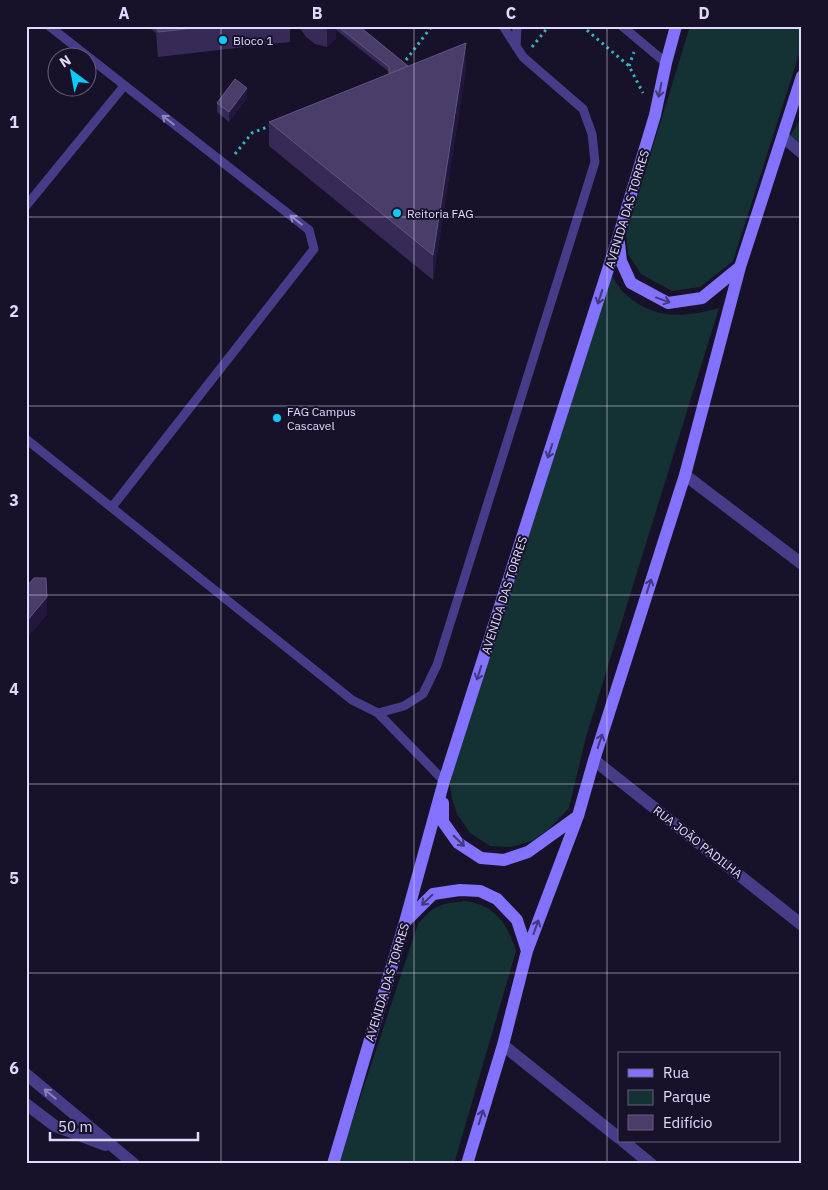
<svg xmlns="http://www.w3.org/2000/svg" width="828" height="1190" viewBox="0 0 828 1190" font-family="'IBM Plex Sans',sans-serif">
<rect width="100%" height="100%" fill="#171129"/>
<path fill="#143233" d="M 690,26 L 802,26 L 802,45 L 733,261 L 700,287 L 672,291 L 641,274 L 628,254 L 626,234 Z
M 802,117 L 802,145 L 790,136 Z
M 610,274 C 615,280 619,288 624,293 C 654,320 683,318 719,308 L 586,737 L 569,808 L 550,828 L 532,841 L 511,847 L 490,846 L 470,833 L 457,814 L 452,798 L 448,776 Z
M 465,901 C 495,905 507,923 516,951 L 454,1164 L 338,1164 L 418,924 C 434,905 440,904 465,901 Z"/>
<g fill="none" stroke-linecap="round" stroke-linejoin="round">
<path stroke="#32b6bb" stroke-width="3" stroke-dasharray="2.5 4" stroke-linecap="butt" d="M 582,26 L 629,66 L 643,93
M 532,47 L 549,26
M 406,60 L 432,26
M 629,66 L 634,52
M 235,154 L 252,133 L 272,125"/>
<path stroke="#463c88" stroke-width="9" d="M 49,26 L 309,230 L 314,249 L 112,507
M 622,26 L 666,63
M 516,47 L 517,26
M 26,206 L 124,86
M 26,439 L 352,700 L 378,713 L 404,706 L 423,694 L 437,665 L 595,162 L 592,134 L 583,109 L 523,57 L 503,26
M 378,713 L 444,781"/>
<path stroke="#463c88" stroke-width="12" d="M 685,475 L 802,564
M 594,760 L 802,925
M 503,1045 L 619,1138
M 623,1141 L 651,1164"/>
<path stroke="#463c88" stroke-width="12" d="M 783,137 L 802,153
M 26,1074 L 134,1164
M 26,1104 L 55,1126 L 105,1145"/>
<path stroke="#8272fd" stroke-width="12" d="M 619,243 L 621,261 L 631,283 L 668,303 L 702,298 L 740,267
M 443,803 L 443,822 L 458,843 L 481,858 L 504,860 L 528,852 L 578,816
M 407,920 L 433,894 L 460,890 L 480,891 L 497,899 L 517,920 L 527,951
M 333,1164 L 405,922 L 444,781 L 618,238 L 655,115 L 666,63 L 676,26
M 467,1164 L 503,1045 L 527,951 L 578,816 L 594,760 L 685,475 L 740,267 L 802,76"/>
</g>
<path fill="#372a57" d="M 147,26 L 359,26 L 408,66 L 466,68 L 433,280 L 269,146 L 269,122 L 389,74 L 389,72 L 336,30 L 336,38 L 327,47 L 315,44 L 306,37 L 299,27 L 290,28 L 290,42 L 158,57 L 156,33 Z
M 247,98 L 229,122 L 217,112 L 217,103 Z"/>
<path fill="#22183d" d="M 327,26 L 336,26 L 336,38 L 327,47 Z
M 466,43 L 466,68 L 433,280 L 433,255 Z
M 247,88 L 247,98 L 229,122 L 229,112 Z
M 47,597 L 47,615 L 26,640 L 26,622 Z"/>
<path fill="#493d69" stroke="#615680" d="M 157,26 L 212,26 L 158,32 Z
M 337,26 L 359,26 L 408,66 L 389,74 L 389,67 Z
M 466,43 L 433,255 L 269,122 Z
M 235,79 L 247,88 L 229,112 L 217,103 Z
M 34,578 L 46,578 L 47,597 L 26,622 L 26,587 Z"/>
<defs><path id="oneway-shaft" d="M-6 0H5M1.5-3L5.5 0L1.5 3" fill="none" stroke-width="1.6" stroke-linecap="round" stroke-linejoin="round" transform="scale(1.25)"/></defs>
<g stroke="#42387e">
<use href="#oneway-shaft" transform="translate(660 90) rotate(102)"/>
<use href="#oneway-shaft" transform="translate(600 297) rotate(108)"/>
<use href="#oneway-shaft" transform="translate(663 300) rotate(20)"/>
<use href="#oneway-shaft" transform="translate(550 451) rotate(108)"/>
<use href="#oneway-shaft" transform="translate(649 586) rotate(-72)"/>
<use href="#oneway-shaft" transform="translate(479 673) rotate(108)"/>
<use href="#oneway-shaft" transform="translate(600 741) rotate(-72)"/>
<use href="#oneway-shaft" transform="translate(459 841) rotate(44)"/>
<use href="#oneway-shaft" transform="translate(427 900) rotate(136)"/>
<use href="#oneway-shaft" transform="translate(536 927) rotate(-70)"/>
<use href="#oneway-shaft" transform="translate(481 1117) rotate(-73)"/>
</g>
<g stroke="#8c83be">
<use href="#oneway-shaft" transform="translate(168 120) rotate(-142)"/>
<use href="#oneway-shaft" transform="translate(296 220) rotate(-142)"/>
<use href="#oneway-shaft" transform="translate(50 1094) rotate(-140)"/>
</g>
<path fill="none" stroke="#e1daff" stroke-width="1" stroke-opacity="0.55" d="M 221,26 L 221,1164M 414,26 L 414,1164M 607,26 L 607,1164M 26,217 L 802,217M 26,406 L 802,406M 26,595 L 802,595M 26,784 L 802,784M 26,973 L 802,973"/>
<g fill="#08cdfc" stroke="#171129" stroke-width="2">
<circle cx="223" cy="40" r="5"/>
<circle cx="397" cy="213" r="5"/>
<circle cx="277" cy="418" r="5"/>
</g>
<g text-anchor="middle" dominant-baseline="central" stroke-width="4" stroke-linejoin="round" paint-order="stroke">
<g font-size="12" fill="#e1daff" stroke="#171129" text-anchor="start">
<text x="233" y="40">Bloco 1</text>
<text x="407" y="213">Reitoria FAG</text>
<text x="287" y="411">FAG Campus<tspan x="287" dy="14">Cascavel</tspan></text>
</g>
<g font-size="12" fill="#e1daff" stroke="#171129">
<text transform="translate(627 209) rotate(-73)">AVENIDA DAS TORRES</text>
<text transform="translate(504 595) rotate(-72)">AVENIDA DAS TORRES</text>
<text transform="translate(698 842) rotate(38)">RUA JOÃO PADILHA</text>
<text transform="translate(387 982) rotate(-73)">AVENIDA DAS TORRES</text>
</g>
</g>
<rect width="828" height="1190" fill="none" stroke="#171129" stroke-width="55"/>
<rect x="618" y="1052" width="162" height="90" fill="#171129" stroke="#68617f"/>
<rect x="628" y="1069" width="25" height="8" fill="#8272fd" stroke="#68617f"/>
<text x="663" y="1078" font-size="15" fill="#e1daff">Rua</text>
<rect x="628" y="1090" width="25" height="15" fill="#143233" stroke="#68617f"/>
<text x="663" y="1102" font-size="15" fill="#e1daff">Parque</text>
<rect x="628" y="1115" width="25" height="15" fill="#493d69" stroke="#68617f"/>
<text x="663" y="1128" font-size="15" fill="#e1daff">Edifício</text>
<g transform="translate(72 72) rotate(328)"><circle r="24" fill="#171129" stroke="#68617f"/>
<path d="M0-4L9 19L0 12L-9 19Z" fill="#08cdfc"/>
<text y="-8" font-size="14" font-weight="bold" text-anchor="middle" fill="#e1daff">N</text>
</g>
<path d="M50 1132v8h148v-8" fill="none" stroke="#e1daff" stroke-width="2.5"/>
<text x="58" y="1132" font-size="15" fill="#e1daff" stroke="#171129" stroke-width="4" paint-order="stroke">50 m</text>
<rect x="28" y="28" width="772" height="1134" fill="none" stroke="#e1daff" stroke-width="2"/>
<g font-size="16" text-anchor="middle" font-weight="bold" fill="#e1daff">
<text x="124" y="19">A</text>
<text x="317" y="19">B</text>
<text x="511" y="19">C</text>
<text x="704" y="19">D</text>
<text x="14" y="128">1</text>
<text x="14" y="317">2</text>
<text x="14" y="506">3</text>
<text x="14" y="695">4</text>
<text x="14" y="884">5</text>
<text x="14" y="1074">6</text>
</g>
</svg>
